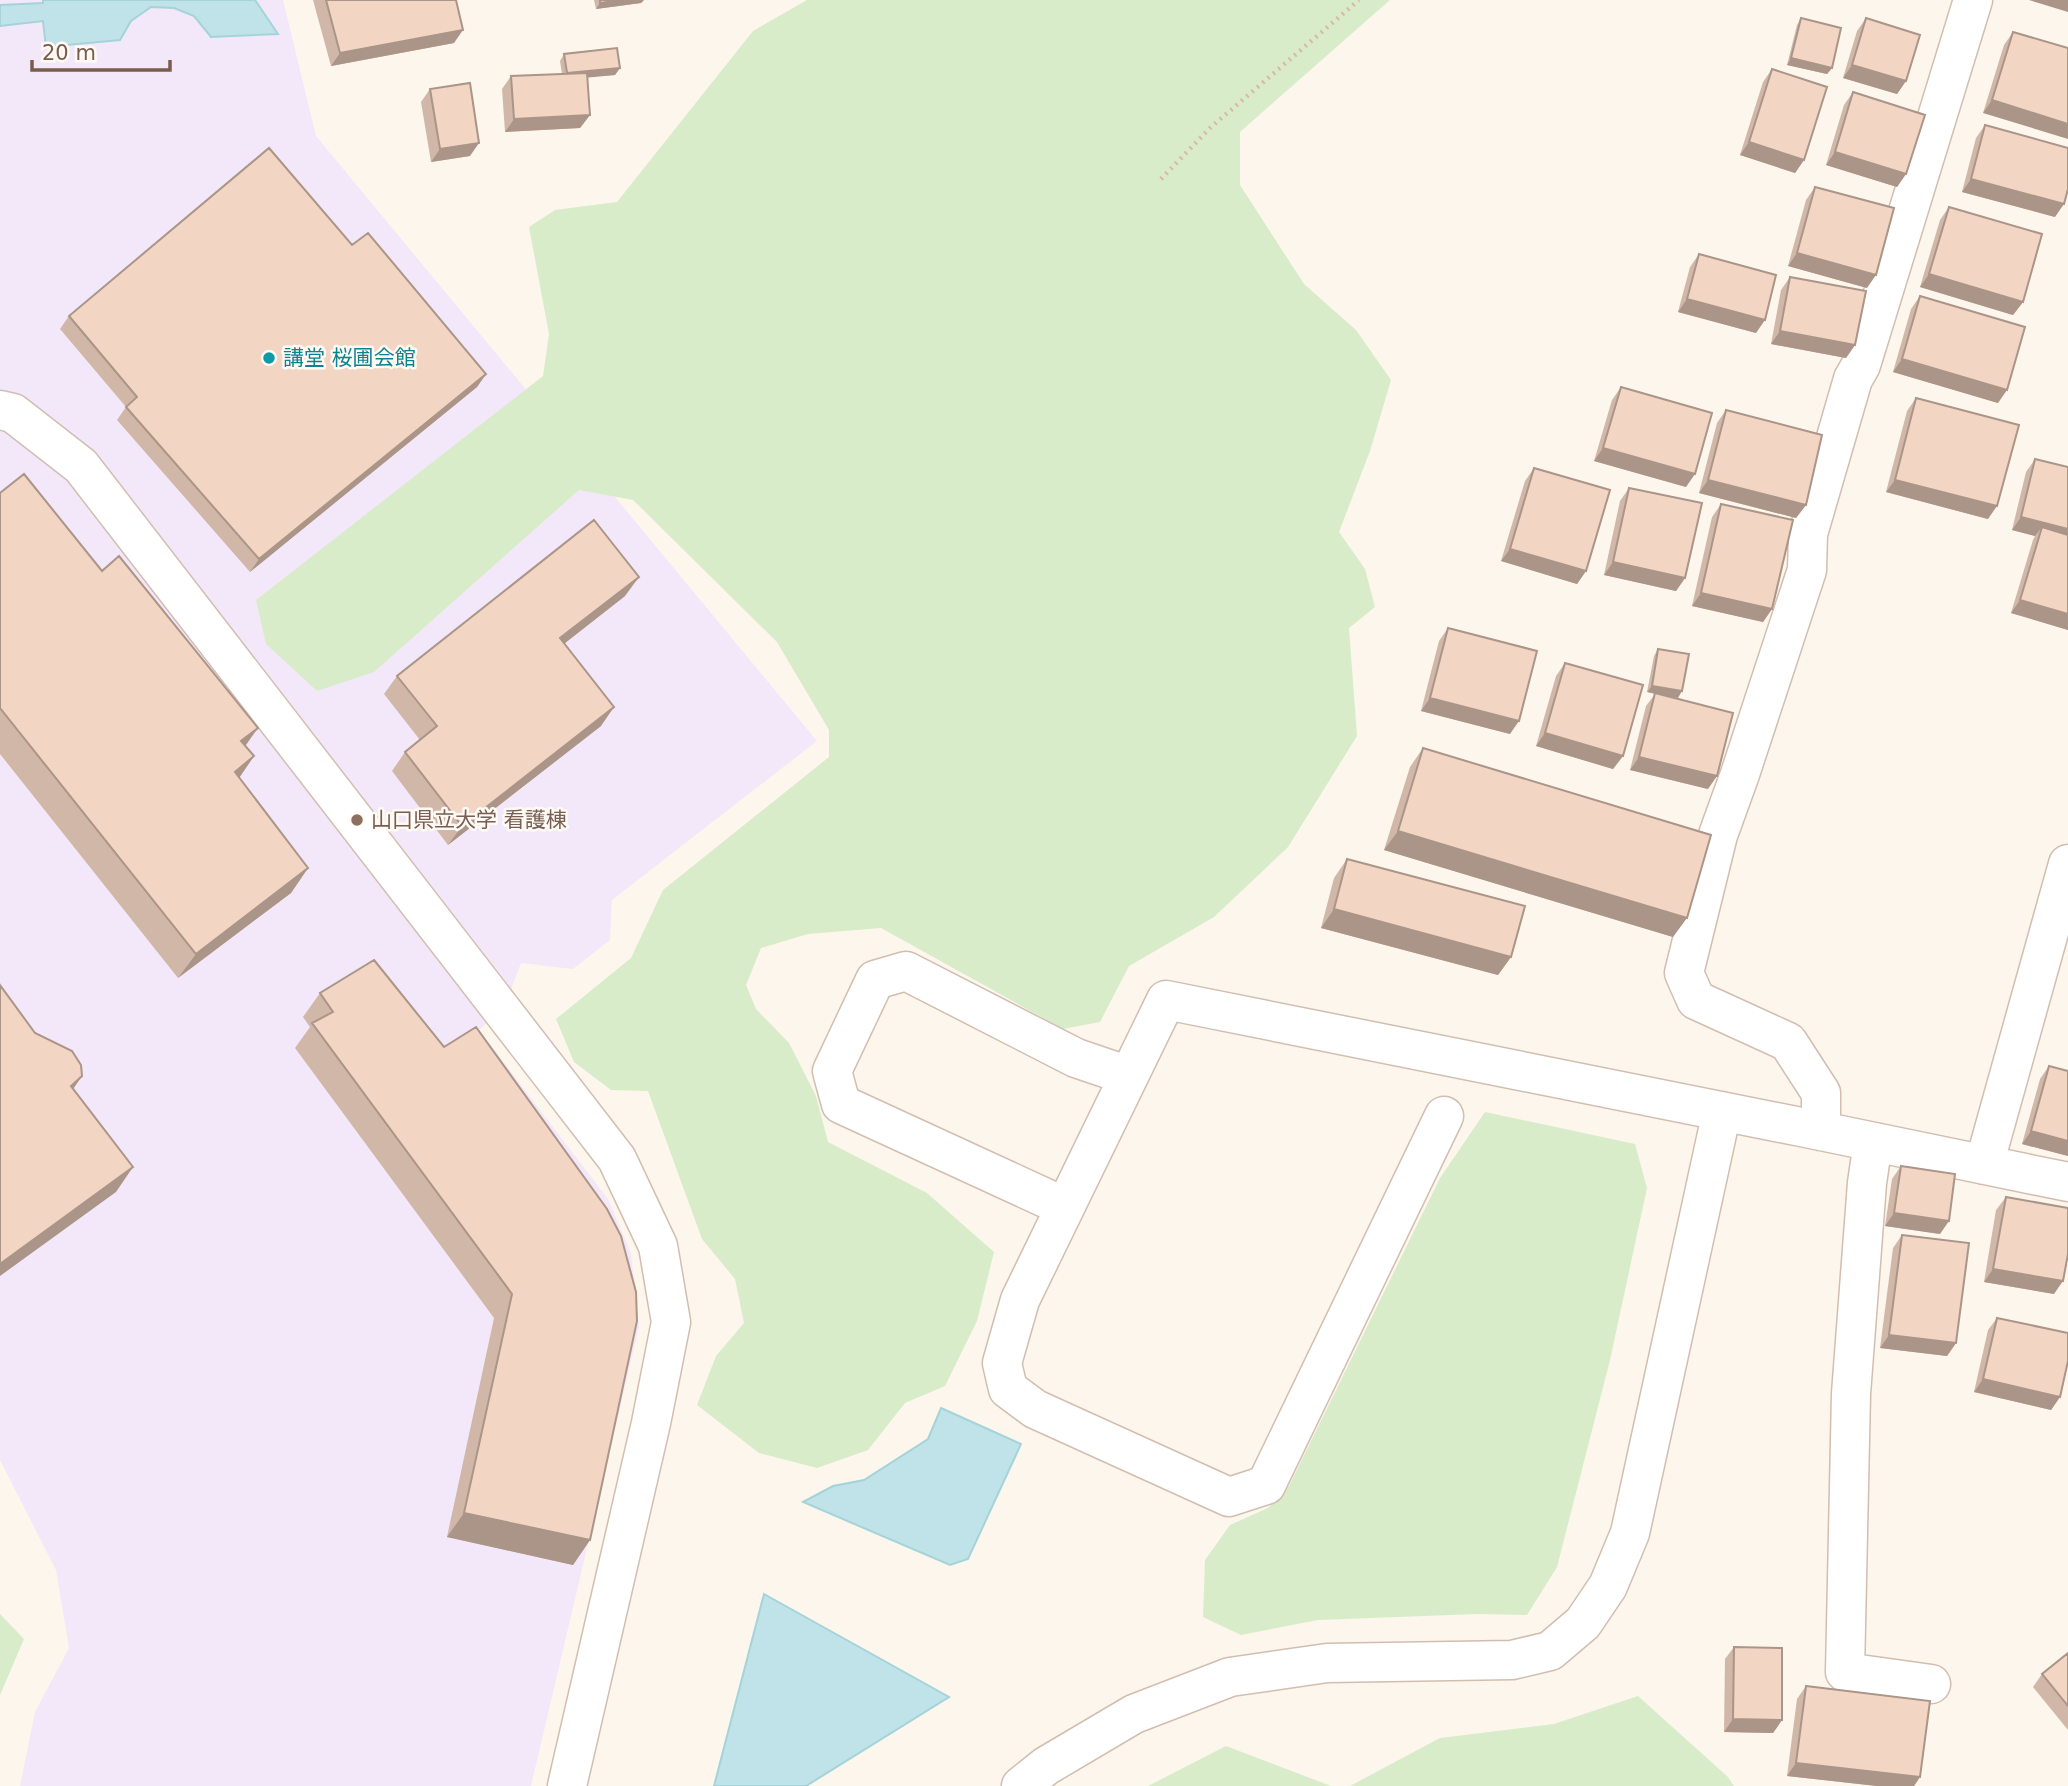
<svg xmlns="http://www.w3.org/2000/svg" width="2068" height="1786" viewBox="0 0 2068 1786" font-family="'DejaVu Sans','Noto Sans JP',sans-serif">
<rect width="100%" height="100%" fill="#fdf6ec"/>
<path fill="#f3e8fa" d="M 0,0 L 283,0 L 316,136 L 817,741 L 612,900 L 610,940 L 573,969 L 521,963 L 504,1007 L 479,1030 L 608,1199 L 631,1253 L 639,1327 L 531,1786 L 20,1786 L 35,1712 L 69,1648 L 56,1570 L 0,1460 Z"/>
<path fill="#d8ecc9" d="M 807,0 L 1390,0 L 1240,132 L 1240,185 L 1304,284 L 1356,330 L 1391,380 L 1370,451 L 1339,532 L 1365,569 L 1375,607 L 1349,628 L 1357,736 L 1288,847 L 1214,917 L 1129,966 L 1100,1022 L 1063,1029 L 881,928 L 808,934 L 761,948 L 746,985 L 756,1009 L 789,1043 L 816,1096 L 828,1142 L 927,1193 L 994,1252 L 977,1321 L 945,1386 L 905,1403 L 868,1450 L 817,1468 L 759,1453 L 697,1405 L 716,1356 L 744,1323 L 735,1279 L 702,1239 L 648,1091 L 611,1090 L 574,1062 L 556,1019 L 631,958 L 663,890 L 829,757 L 829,730 L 777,642 L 633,500 L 579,490 L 374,672 L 317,691 L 266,644 L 256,600 L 543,376 L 549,334 L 529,227 L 555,210 L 617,202 L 753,31 Z
M 1485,1112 L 1635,1144 L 1647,1188 L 1610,1360 L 1557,1567 L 1527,1615 L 1477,1614 L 1318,1620 L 1241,1635 L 1203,1617 L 1205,1560 L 1230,1525 L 1268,1508 L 1289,1486 L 1440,1178 Z
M 0,1614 L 24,1639 L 0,1695 Z
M 1638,1696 L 1728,1777 L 1734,1786 L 1350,1786 L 1440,1738 L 1554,1724 Z
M 1226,1746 L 1331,1786 L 1148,1786 Z"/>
<path fill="#bfe3e8" stroke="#a5d3da" stroke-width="2" d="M 43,0 L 255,0 L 278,34 L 211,37 L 194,16 L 174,8 L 151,7 L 131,21 L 120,40 L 46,47 L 43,21 L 0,26 L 0,5 L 43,3 Z
M 941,1408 L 1021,1444 L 968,1559 L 950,1565 L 803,1502 L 833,1486 L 864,1480 L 928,1439 Z
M 764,1594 L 949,1697 L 806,1786 L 714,1786 Z"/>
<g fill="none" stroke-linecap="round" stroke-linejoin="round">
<defs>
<path id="minor" d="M 0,410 L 13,413 L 81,466 L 617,1159 L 658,1246 L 671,1322 L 651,1423 L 567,1786
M 1444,1116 L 1266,1485 L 1229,1497 L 1035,1409 L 1008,1389 L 1002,1363 L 1020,1300 L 1166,1000 L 1821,1131 L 2068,1182
M 1821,1131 L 1821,1093 L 1788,1042 L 1696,1000 L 1684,973 L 1718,835 L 1740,774 L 1807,570 L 1808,534 L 1853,379 L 1861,365 L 1973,0
M 1873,1142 L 1867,1183 L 1851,1394 L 1845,1672 L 1931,1684
M 1984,1165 L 2068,864
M 1065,1207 L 841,1104 L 832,1071 L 875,980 L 906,971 L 1076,1058 L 1129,1076
M 1021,1786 L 1046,1766 L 1134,1714 L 1230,1677 L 1327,1663 L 1512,1660 L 1550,1651 L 1583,1623 L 1608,1586 L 1630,1533 L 1722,1111"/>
</defs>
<use href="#minor" stroke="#d1beb0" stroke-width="41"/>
<path stroke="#d9b8a5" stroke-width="4.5" stroke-dasharray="2 5" stroke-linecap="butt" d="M 1161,179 L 1210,128 L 1359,0"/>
<use href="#minor" stroke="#fff" stroke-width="38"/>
</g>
<path fill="#d1b7a8" d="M 313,0 L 456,0 L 454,43 L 331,66 Z
M 594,0 L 644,0 L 641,3 L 596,9 Z
M 1801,18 L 1832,68 L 1827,74 L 1787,65 L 1797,25 Z
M 1866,18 L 1906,81 L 1897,94 L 1843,78 L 1857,31 Z
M 2013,32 L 2068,48 L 1983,113 L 2004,45 Z
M 564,54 L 620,68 L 615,75 L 587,77 L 590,115 L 580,128 L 505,132 L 502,89 L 511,76 L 562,74 L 560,61 Z
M 1772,69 L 1804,160 L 1795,173 L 1740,155 L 1763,82 Z
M 430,89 L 470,156 L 431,162 L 421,102 Z
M 1853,92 L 1906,174 L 1897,187 L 1826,165 L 1844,105 Z
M 1985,125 L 2055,217 L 1962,192 L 1976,138 Z
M 1815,187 L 1867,288 L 1788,266 L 1806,200 Z
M 1949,207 L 2023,302 L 2013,315 L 1920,287 L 1940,220 Z
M 352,245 L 486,374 L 477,387 L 250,572 L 117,420 L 126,407 L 60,329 L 69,316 Z
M 1699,254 L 1756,333 L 1678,312 L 1690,267 Z
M 1790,277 L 1855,345 L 1846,358 L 1771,344 L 1781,290 Z
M 1920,296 L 1998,403 L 1893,372 L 1911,309 Z
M 1621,387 L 1686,487 L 1594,461 L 1612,400 Z
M 1916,398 L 1988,519 L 1886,492 L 1907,411 Z
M 1726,410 L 1806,505 L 1796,518 L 1699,493 L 1717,423 Z
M 2035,459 L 2068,467 L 2068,630 L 2011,613 L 2033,540 L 2035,536 L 2012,530 L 2026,472 Z
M 1534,468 L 1586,571 L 1577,584 L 1501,561 L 1525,481 Z
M 1629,488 L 1685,578 L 1676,591 L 1604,575 L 1620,501 Z
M 0,493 L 102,571 L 245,746 L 254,756 L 239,778 L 308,868 L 291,893 L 178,978 L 0,754 Z
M 1721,504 L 1772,609 L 1763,622 L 1692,606 L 1712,517 Z
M 625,596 L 564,644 L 601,726 L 448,845 L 392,771 L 405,752 L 420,740 L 384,694 L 397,676 Z
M 1448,628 L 1510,734 L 1421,711 L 1439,641 Z
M 1658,649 L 1678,698 L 1667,696 L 1708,789 L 1630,770 L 1646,706 L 1655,694 L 1647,692 L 1654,656 Z
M 1565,663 L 1623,756 L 1613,769 L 1536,746 L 1556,676 Z
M 1423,748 L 1673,937 L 1384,850 L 1410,767 Z
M 1347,859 L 1511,957 L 1498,975 L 1321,928 L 1334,878 Z
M 320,993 L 444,1047 L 590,1540 L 573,1565 L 447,1537 L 494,1318 L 295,1048 L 310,1027 L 303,1017 Z
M 2049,1066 L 2068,1156 L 2022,1144 L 2040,1079 Z
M 1901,1166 L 1940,1234 L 1885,1226 L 1892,1179 Z
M 2006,1197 L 2054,1294 L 1984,1282 L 1996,1210 Z
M 1902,1235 L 1956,1343 L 1947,1356 L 1880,1348 L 1893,1248 Z
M 1997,1318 L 2060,1397 L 2051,1410 L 1974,1392 L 1988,1330 Z
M 1734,1647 L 1782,1720 L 1773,1733 L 1724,1732 L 1725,1659 Z
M 2068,1653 L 2068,1730 L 2033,1687 L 2042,1674 Z
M 1806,1686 L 1920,1777 L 1914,1786 L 1877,1786 L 1787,1776 L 1797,1699 Z"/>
<path fill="#aa9588" d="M 621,0 L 644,0 L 641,3 L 596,9 L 600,3 Z
M 2029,0 L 2068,0 L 2068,12 Z
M 463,30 L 454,43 L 331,66 L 340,53 Z
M 1791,58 L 1832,68 L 1827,74 L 1787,65 Z
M 1852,65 L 1906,81 L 1897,94 L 1843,78 Z
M 620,68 L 615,75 L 562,80 L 567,73 Z
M 1992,100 L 2068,124 L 2068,139 L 1983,113 Z
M 590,115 L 580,128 L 505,132 L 514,119 Z
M 1749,142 L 1804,160 L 1795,173 L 1740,155 Z
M 479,143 L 470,156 L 431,162 L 440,149 Z
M 1835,152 L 1906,174 L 1897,187 L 1826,165 Z
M 1971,179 L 2064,204 L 2055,217 L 1962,192 Z
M 1797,253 L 1876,275 L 1867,288 L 1788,266 Z
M 1929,274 L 2023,302 L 2013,315 L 1920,287 Z
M 1687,299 L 1765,320 L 1756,333 L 1678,312 Z
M 1780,331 L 1855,345 L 1846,358 L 1771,344 Z
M 1902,359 L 2007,390 L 1998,403 L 1893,372 Z
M 486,374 L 477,387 L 250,572 L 259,559 Z
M 1603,448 L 1695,474 L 1686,487 L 1594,461 Z
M 1708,480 L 1806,505 L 1796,518 L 1699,493 Z
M 1895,480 L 1997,506 L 1988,519 L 1886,492 Z
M 2021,517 L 2068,529 L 2068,544 L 2042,527 L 2035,536 L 2012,530 Z
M 1510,549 L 1586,571 L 1577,584 L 1501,561 Z
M 1613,562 L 1685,578 L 1676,591 L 1604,575 Z
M 639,577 L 625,596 L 547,657 L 560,638 Z
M 1701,593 L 1772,609 L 1763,622 L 1692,606 Z
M 2020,600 L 2068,614 L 2068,630 L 2011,613 Z
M 1652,686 L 1682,691 L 1678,698 L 1647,692 Z
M 1430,698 L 1519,721 L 1510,734 L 1421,711 Z
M 614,707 L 601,726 L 448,845 L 462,826 Z
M 258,728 L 241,752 L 241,741 Z
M 1545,733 L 1623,756 L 1613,769 L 1536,746 Z
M 254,756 L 237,781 L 235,772 Z
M 1639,757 L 1717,776 L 1708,789 L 1630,770 Z
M 1398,831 L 1687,918 L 1673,937 L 1384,850 Z
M 308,868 L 291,893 L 178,978 L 196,954 Z
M 1334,909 L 1511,957 L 1498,975 L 1321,928 Z
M 82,1076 L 65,1101 L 71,1086 Z
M 2031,1131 L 2068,1141 L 2068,1156 L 2022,1144 Z
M 133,1167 L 116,1192 L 0,1276 L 0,1264 Z
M 1894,1213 L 1949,1221 L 1940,1234 L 1885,1226 Z
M 1993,1269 L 2063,1281 L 2054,1294 L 1984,1282 Z
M 1889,1335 L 1956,1343 L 1947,1356 L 1880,1348 Z
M 1983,1379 L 2060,1397 L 2051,1410 L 1974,1392 Z
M 464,1513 L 590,1540 L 573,1565 L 447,1537 Z
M 1733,1719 L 1782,1720 L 1773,1733 L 1724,1732 Z
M 1796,1763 L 1920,1777 L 1914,1786 L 1877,1786 L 1787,1776 Z"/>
<path fill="#f3d5c3" stroke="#aa9588" stroke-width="2" d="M 326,0 L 456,0 L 463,30 L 340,53 Z
M 600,0 L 621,0 L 600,3 Z
M 1801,18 L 1841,28 L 1832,68 L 1791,58 Z
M 1866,18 L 1920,35 L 1906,81 L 1852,65 Z
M 2013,32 L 2068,48 L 2068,124 L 1992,100 Z
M 617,48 L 620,68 L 567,73 L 564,54 Z
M 1772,69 L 1827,87 L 1804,160 L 1749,142 Z
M 587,73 L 590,115 L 514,119 L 511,76 Z
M 470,83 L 479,143 L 440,149 L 430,89 Z
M 1853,92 L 1925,115 L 1906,174 L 1835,152 Z
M 1985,125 L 2068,148 L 2068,189 L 2064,204 L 1971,179 Z
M 269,148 L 352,245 L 368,233 L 486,374 L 259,559 L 126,407 L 137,397 L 69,316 Z
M 1815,187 L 1894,208 L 1876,275 L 1797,253 Z
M 1949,207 L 2042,234 L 2023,302 L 1929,274 Z
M 1699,254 L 1776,275 L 1765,320 L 1687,299 Z
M 1790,277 L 1866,291 L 1855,345 L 1780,331 Z
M 1920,296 L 2025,327 L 2007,390 L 1902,359 Z
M 1621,387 L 1712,413 L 1695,474 L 1603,448 Z
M 1916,398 L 2019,425 L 1997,506 L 1895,480 Z
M 1726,410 L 1822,435 L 1806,505 L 1708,480 Z
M 2035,459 L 2068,467 L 2068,529 L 2021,517 Z
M 1534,468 L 1610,490 L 1586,571 L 1510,549 Z
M 24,474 L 102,571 L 119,556 L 258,728 L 241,741 L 254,756 L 235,772 L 308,868 L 196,954 L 0,708 L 0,493 Z
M 1629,488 L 1702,503 L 1685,578 L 1613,562 Z
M 1721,504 L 1793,520 L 1772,609 L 1701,593 Z
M 594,520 L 639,577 L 560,638 L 614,707 L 462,826 L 405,752 L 437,726 L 397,676 Z
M 2042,527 L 2068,535 L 2068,614 L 2020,600 Z
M 1448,628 L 1537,651 L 1519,721 L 1430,698 Z
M 1658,649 L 1689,654 L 1682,691 L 1652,686 Z
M 1565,663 L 1643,685 L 1623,756 L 1545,733 Z
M 1655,693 L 1733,713 L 1717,776 L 1639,757 Z
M 1423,748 L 1711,835 L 1687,918 L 1398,831 Z
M 1347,859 L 1525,906 L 1511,957 L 1334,909 Z
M 374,960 L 444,1047 L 476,1027 L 607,1209 L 621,1236 L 636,1292 L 637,1321 L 590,1540 L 464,1513 L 512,1294 L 312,1023 L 333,1012 L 320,993 Z
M 0,985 L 35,1033 L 72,1051 L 81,1065 L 82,1076 L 71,1086 L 133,1167 L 0,1264 Z
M 2049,1066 L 2068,1071 L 2068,1141 L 2031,1131 Z
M 1901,1166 L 1955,1174 L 1949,1221 L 1894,1213 Z
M 2006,1197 L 2068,1208 L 2068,1254 L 2063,1281 L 1993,1269 Z
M 1902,1235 L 1969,1243 L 1956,1343 L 1889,1335 Z
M 1997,1318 L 2068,1333 L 2068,1361 L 2060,1397 L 1983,1379 Z
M 1734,1647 L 1782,1648 L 1782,1720 L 1733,1719 Z
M 2068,1653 L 2068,1706 L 2042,1674 Z
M 1806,1686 L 1930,1701 L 1920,1777 L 1796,1763 Z"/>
<circle fill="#0f9aa8" stroke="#fffaf3" stroke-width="2.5" cx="269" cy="358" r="7"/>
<circle fill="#8d6e63" stroke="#fffaf3" stroke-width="2.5" cx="357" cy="820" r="7"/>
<g text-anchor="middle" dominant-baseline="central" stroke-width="5" stroke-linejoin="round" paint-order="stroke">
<g font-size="21" fill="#0d838f" stroke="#fffaf3" text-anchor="start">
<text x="283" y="358">講堂 桜圃会館</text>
</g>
<g font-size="21" fill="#785e54" stroke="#fffaf3" text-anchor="start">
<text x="371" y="820">山口県立大学 看護棟</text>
</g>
</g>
<path d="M32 60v10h138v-10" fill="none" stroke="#7a5c4d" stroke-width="3.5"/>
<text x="42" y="60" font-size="21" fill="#7a5c4d" stroke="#fffaf3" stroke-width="5" paint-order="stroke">20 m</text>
</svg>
